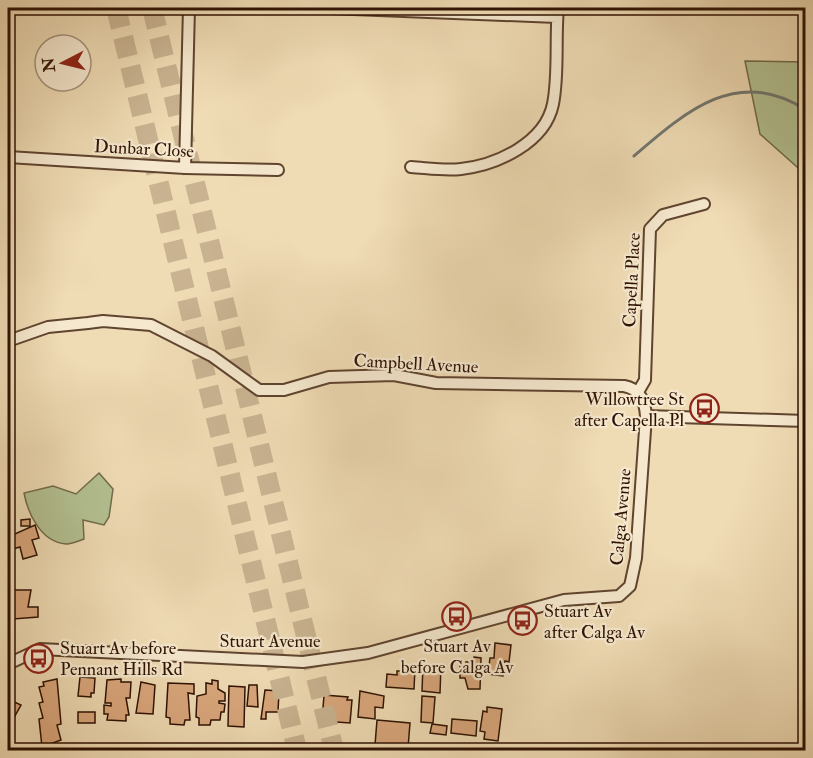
<svg xmlns="http://www.w3.org/2000/svg" width="813" height="758" viewBox="0 0 813 758" font-family="'IM FELL Double Pica',serif">
<rect width="100%" height="100%" fill="#efdbb4"/>
<filter id="stains"><feTurbulence type="fractalNoise" baseFrequency=".00333" numOctaves="4"/><feColorMatrix values="0 0 0 0 .2 0 0 0 0 .09 0 0 0 0 .02 0 0 0 .5 -.17"/></filter>
<radialGradient id="worn" r=".72"><stop offset=".6" stop-color="#630" stop-opacity="0"/><stop offset="1" stop-color="#630" stop-opacity=".3"/></radialGradient>
<path fill="#b3c192" stroke="#716a4a" stroke-width="1.5" d="M 745,61 L 805,62 L 805,174 L 760,134 Z
M 99,473 L 113,489 L 109,517 L 104,525 L 83,520 L 84,539 C 79,541 71,544 66,544 C 41,542 28,514 24,493 L 53,486 L 76,494 Z"/>
<g fill="none" stroke-linecap="round" stroke-linejoin="round">
<path stroke="#727670" stroke-width="3" d="M 634,156 C 685,112 738,65 806,110"/>
</g>
<path fill="#d9a77c" stroke="#2f1203" stroke-width="1.5" d="M 30,519 L 30,526 L 21,526 L 21,520 Z
M 35,525 L 39,538 L 32,540 L 37,555 L 23,559 L 20,547 L 9,550 L 8,537 Z
M 14,590 L 31,590 L 28,607 L 38,607 L 38,617 L 13,619 Z
M 495,643 L 511,645 L 509,662 L 505,661 L 503,676 L 488,674 L 490,658 L 494,658 Z
M 474,657 L 481,658 L 480,689 L 468,689 L 465,678 L 460,678 L 460,665 L 466,666 L 466,662 L 473,662 Z
M 423,665 L 441,666 L 440,693 L 422,691 Z
M 405,667 L 415,668 L 414,689 L 386,687 L 387,674 L 397,675 L 397,671 L 405,671 Z
M 80,677 L 95,678 L 94,693 L 91,693 L 91,697 L 78,696 Z
M 57,679 L 61,724 L 57,725 L 61,740 L 42,747 L 39,719 L 43,718 L 39,703 L 43,702 L 39,687 L 44,686 L 43,682 Z
M 121,679 L 121,682 L 131,682 L 130,698 L 126,698 L 129,715 L 126,715 L 126,721 L 107,720 L 108,714 L 104,714 L 104,705 L 111,706 L 111,703 L 105,703 L 107,680 Z
M 212,680 L 218,681 L 218,689 L 225,693 L 225,701 L 219,701 L 219,703 L 225,704 L 224,712 L 221,712 L 220,720 L 211,720 L 210,725 L 199,725 L 199,718 L 196,717 L 197,696 L 206,694 L 206,683 L 212,684 Z
M 141,682 L 155,685 L 153,714 L 136,713 Z
M 168,683 L 194,684 L 194,694 L 188,693 L 190,720 L 185,720 L 184,725 L 170,724 L 170,718 L 166,717 Z
M 249,685 L 257,685 L 258,707 L 247,706 Z
M 229,686 L 245,687 L 244,727 L 228,726 Z
M 265,690 L 279,691 L 278,712 L 266,712 L 266,719 L 261,719 Z
M 360,691 L 384,696 L 383,708 L 375,707 L 375,719 L 358,717 Z
M 324,695 L 348,697 L 347,700 L 352,700 L 350,723 L 322,721 Z
M 422,696 L 435,697 L 433,723 L 421,722 Z
M 8,699 L 21,705 L 11,723 L 8,721 Z
M 487,707 L 502,709 L 498,741 L 484,739 L 485,732 L 480,731 L 483,711 L 487,712 Z
M 78,712 L 95,712 L 95,723 L 78,723 Z
M 452,719 L 477,721 L 476,736 L 451,733 Z
M 377,720 L 410,723 L 408,748 L 375,745 Z
M 432,724 L 447,726 L 446,735 L 430,733 Z"/>
<g fill="none" stroke-linecap="round" stroke-linejoin="round">
<path stroke="#c9b391" stroke-width="20" stroke-dasharray="20 10" stroke-linecap="butt" d="M 116,8 L 297,750
M 152,8 L 334,750"/>
<defs>
<path id="minor" d="M 328,8 L 557,17
M 8,157 L 185,168 L 278,170
M 411,167 C 427,168 445,171 461,169 C 497,165 545,143 553,104 C 559,73 555,39 558,8
M 185,168 L 189,8
M 8,341 L 48,327 L 88,323 L 103,321 L 151,325 L 212,356 L 259,390 L 284,390 L 329,377 L 394,375 L 436,383 L 624,386 C 640,389 645,401 646,416 L 636,558 L 630,586 L 619,596 L 564,600 L 368,653 L 303,662 L 40,649 L 8,664
M 638,392 L 645,380 L 650,229 L 663,215 L 704,204
M 646,416 L 806,421"/>
</defs>
<use href="#minor" stroke="#5f442f" stroke-width="14"/>
<use href="#minor" stroke="#f5e8ce" stroke-width="10"/>
</g>
<defs>
<symbol id="bus-ring" viewBox="-11 -11 22 22"><circle r="9.5" fill="#f5e8ce" stroke="#8f2418" stroke-width="1.5"/><path d="M-5-6H5V4H4V6H2V4H-2V6H-4V4H-5ZM-3.5-4V0h7V-4ZM-3.5 1.2v1.5H-2V1.2ZM2 1.2v1.5H3.5V1.2Z" fill="#8f2418"/></symbol>
</defs>
<g fill-rule="evenodd">
<use href="#bus-ring" x="688" y="392" width="33" height="33"/>
<use href="#bus-ring" x="440" y="600" width="33" height="33"/>
<use href="#bus-ring" x="506" y="604" width="33" height="33"/>
<use href="#bus-ring" x="22" y="642" width="33" height="33"/>
</g>
<g text-anchor="middle" dominant-baseline="central" stroke-width="4.5" stroke-linejoin="round" paint-order="stroke">
<g font-size="18" fill="#2f1203" stroke="#f5e8ce">
<text transform="translate(144 149) rotate(3)">Dunbar Close</text>
<text transform="translate(632 280) rotate(-87)">Capella Place</text>
<text transform="translate(416 364) rotate(3)">Campbell Avenue</text>
<text transform="translate(621 517) rotate(-85)">Calga Avenue</text>
<text x="270" y="641">Stuart Avenue</text>
</g>
<g font-size="18" fill="#2f1203" stroke="#f5e8ce" text-anchor="start">
<text x="684" y="399" text-anchor="end">Willowtree St<tspan x="684" dy="21">after Capella Pl</tspan></text>
<text x="544" y="611">Stuart Av<tspan x="544" dy="21">after Calga Av</tspan></text>
<text x="457" y="646" text-anchor="middle">Stuart Av<tspan x="457" dy="21">before Calga Av</tspan></text>
<text x="60" y="648">Stuart Av before<tspan x="60" dy="21">Pennant Hills Rd</tspan></text>
</g>
</g>
<rect width="813" height="758" fill="none" stroke="#efdbb4" stroke-width="30"/>
<rect x="9" y="9" width="795" height="740" fill="none" stroke="#2f1203" stroke-width="3"/>
<rect x="15" y="15" width="783" height="728" fill="none" stroke="#2f1203" stroke-width="1.5"/>
<g transform="translate(63 63) rotate(263)"><circle r="28" fill="#f5e8ce" stroke="#a6927d" stroke-width="1.5"/>
<path d="M0-4.5L10 22L0 15L-10 22Z" fill="#8f2418"/>
<text y="-9" font-size="16" font-weight="bold" text-anchor="middle" fill="#2f1203">N</text>
</g>
<rect width="100%" height="100%" filter="url(#stains)"/>
<rect width="100%" height="100%" fill="url(#worn)"/>
</svg>
